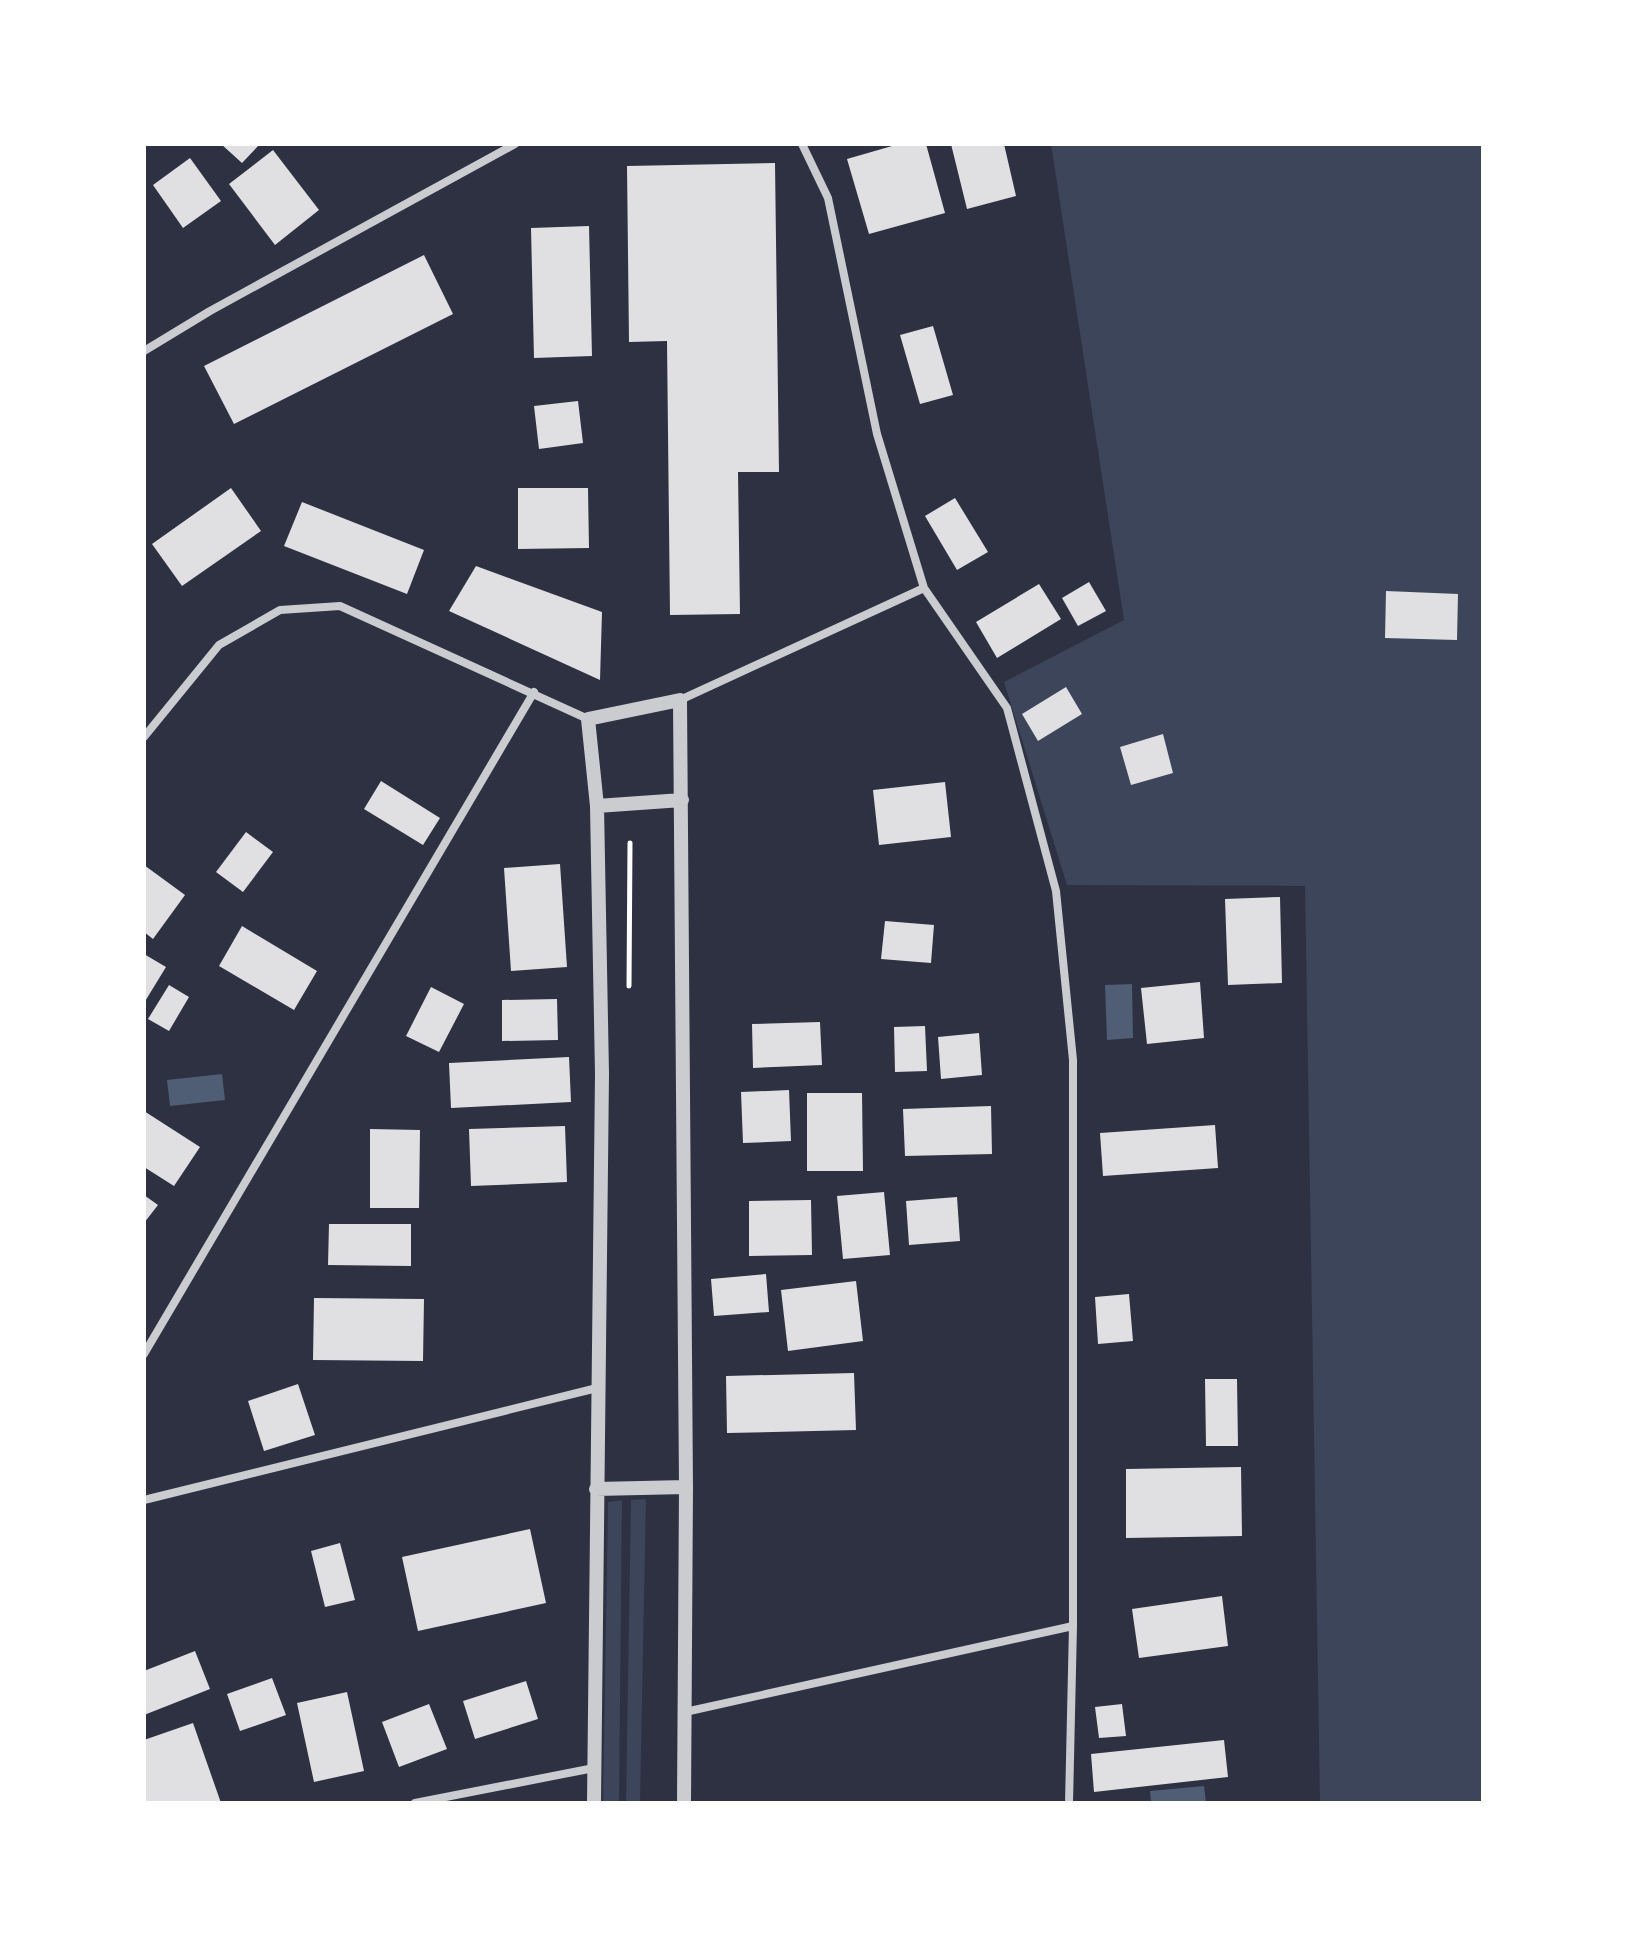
<svg xmlns="http://www.w3.org/2000/svg" width="1627" height="1947" viewBox="0 0 1627 1947" font-family="'Fira Sans',sans-serif">
<rect width="100%" height="100%" fill="#2d3142"/>
<path fill="#3c4559" d="M 1051,144 L 1483,144 L 1483,1803 L 1320,1803 L 1305,886 L 1067,885 L 1004,682 L 1124,620 Z
M 646,1499 L 640,1803 L 626,1803 L 631,1500 Z
M 622,1500 L 619,1803 L 603,1803 L 608,1502 Z"/>
<path fill="#4f5d75" d="M 1132,984 L 1133,1038 L 1107,1040 L 1105,985 Z
M 222,1074 L 225,1100 L 170,1106 L 167,1080 Z
M 1204,1786 L 1206,1803 L 1151,1803 L 1150,1791 Z"/>
<path fill="#e0e0e3" d="M 221,144 L 260,144 L 242,163 Z
M 899,144 L 926,144 L 945,213 L 869,234 L 847,159 Z
M 951,144 L 1004,144 L 1016,196 L 967,209 Z
M 273,150 L 319,210 L 275,245 L 229,184 Z
M 190,158 L 221,201 L 183,228 L 153,185 Z
M 775,163 L 779,472 L 738,472 L 740,614 L 670,615 L 667,341 L 629,342 L 627,166 Z
M 589,226 L 592,356 L 534,358 L 531,228 Z
M 424,255 L 453,314 L 234,424 L 204,366 Z
M 933,326 L 953,395 L 920,404 L 900,335 Z
M 578,401 L 583,443 L 539,449 L 534,406 Z
M 231,488 L 261,531 L 182,586 L 152,544 Z
M 518,488 L 588,488 L 589,548 L 518,549 Z
M 955,498 L 988,552 L 957,570 L 925,516 Z
M 302,502 L 424,550 L 407,594 L 284,546 Z
M 476,566 L 602,612 L 600,680 L 449,611 Z
M 1089,582 L 1106,611 L 1078,626 L 1062,598 Z
M 1039,584 L 1061,619 L 997,658 L 976,622 Z
M 1386,591 L 1458,594 L 1457,640 L 1385,638 Z
M 1066,687 L 1082,714 L 1038,741 L 1022,714 Z
M 1163,734 L 1173,773 L 1131,785 L 1120,747 Z
M 381,781 L 440,818 L 423,845 L 364,809 Z
M 945,782 L 951,837 L 879,845 L 873,790 Z
M 246,832 L 273,852 L 243,892 L 216,872 Z
M 560,864 L 567,967 L 511,971 L 504,868 Z
M 144,865 L 185,895 L 153,939 L 144,932 Z
M 1280,897 L 1282,983 L 1228,985 L 1225,899 Z
M 885,921 L 934,925 L 931,963 L 881,959 Z
M 242,926 L 317,971 L 294,1010 L 219,966 Z
M 144,954 L 166,967 L 144,1003 Z
M 1200,982 L 1204,1038 L 1147,1044 L 1141,988 Z
M 169,985 L 189,997 L 169,1031 L 148,1019 Z
M 431,987 L 464,1004 L 439,1052 L 406,1036 Z
M 557,999 L 558,1040 L 502,1041 L 502,1000 Z
M 820,1022 L 822,1065 L 753,1068 L 752,1024 Z
M 925,1026 L 927,1071 L 895,1072 L 894,1027 Z
M 979,1033 L 982,1075 L 941,1079 L 938,1037 Z
M 569,1057 L 571,1102 L 451,1108 L 449,1063 Z
M 789,1090 L 791,1141 L 743,1143 L 741,1092 Z
M 807,1093 L 862,1093 L 863,1171 L 807,1171 Z
M 991,1106 L 992,1154 L 905,1156 L 903,1109 Z
M 144,1111 L 200,1147 L 174,1186 L 144,1167 Z
M 1215,1125 L 1218,1168 L 1103,1176 L 1100,1133 Z
M 565,1126 L 567,1182 L 471,1186 L 469,1129 Z
M 370,1129 L 420,1130 L 419,1208 L 370,1208 Z
M 884,1192 L 890,1255 L 843,1259 L 837,1196 Z
M 144,1195 L 158,1205 L 144,1223 Z
M 957,1197 L 960,1241 L 909,1245 L 906,1201 Z
M 811,1200 L 812,1255 L 749,1256 L 749,1201 Z
M 329,1224 L 411,1224 L 411,1266 L 328,1265 Z
M 766,1274 L 769,1312 L 714,1316 L 711,1279 Z
M 856,1281 L 863,1341 L 788,1351 L 781,1290 Z
M 1129,1294 L 1133,1341 L 1098,1344 L 1095,1297 Z
M 314,1298 L 424,1299 L 423,1361 L 313,1360 Z
M 854,1373 L 856,1430 L 727,1433 L 726,1376 Z
M 1205,1379 L 1237,1379 L 1238,1446 L 1206,1446 Z
M 298,1384 L 315,1435 L 264,1451 L 248,1401 Z
M 1241,1467 L 1242,1536 L 1126,1538 L 1126,1469 Z
M 530,1529 L 546,1603 L 418,1631 L 402,1557 Z
M 340,1543 L 355,1600 L 325,1607 L 311,1551 Z
M 1222,1596 L 1228,1646 L 1139,1658 L 1132,1609 Z
M 195,1651 L 210,1689 L 144,1715 L 144,1671 Z
M 272,1678 L 286,1715 L 240,1731 L 227,1694 Z
M 526,1681 L 538,1719 L 475,1739 L 463,1701 Z
M 347,1692 L 364,1771 L 314,1782 L 297,1703 Z
M 429,1704 L 447,1749 L 399,1767 L 382,1722 Z
M 1122,1704 L 1126,1736 L 1099,1738 L 1095,1707 Z
M 193,1723 L 221,1803 L 144,1803 L 144,1740 Z
M 1224,1740 L 1228,1777 L 1094,1792 L 1091,1754 Z"/>
<g fill="none" stroke-linecap="round" stroke-linejoin="round">
<path stroke="#fff" stroke-width="5" d="M 629,986 L 630,843"/>
<path stroke="#caccd0" stroke-width="8" d="M 802,144 L 828,198 L 877,434 L 924,588 L 1007,708 L 1056,891 L 1073,1060 L 1073,1626 L 1069,1803
M 144,351 L 210,311 L 515,144
M 680,700 L 924,588
M 144,737 L 219,645 L 280,610 L 340,606 L 588,719
M 144,1354 L 534,692
M 144,1500 L 597,1388
M 685,1712 L 1073,1626
M 415,1803 L 594,1768"/>
<path stroke="#caccd0" stroke-width="14" d="M 597,806 L 682,800
M 596,1489 L 686,1487
M 594,1803 L 602,1074 L 597,806 L 588,719 L 680,700 L 686,1487 L 684,1803"/>
</g>
<rect width="1627" height="1947" fill="none" stroke="#ffffff" stroke-width="292"/>
</svg>
